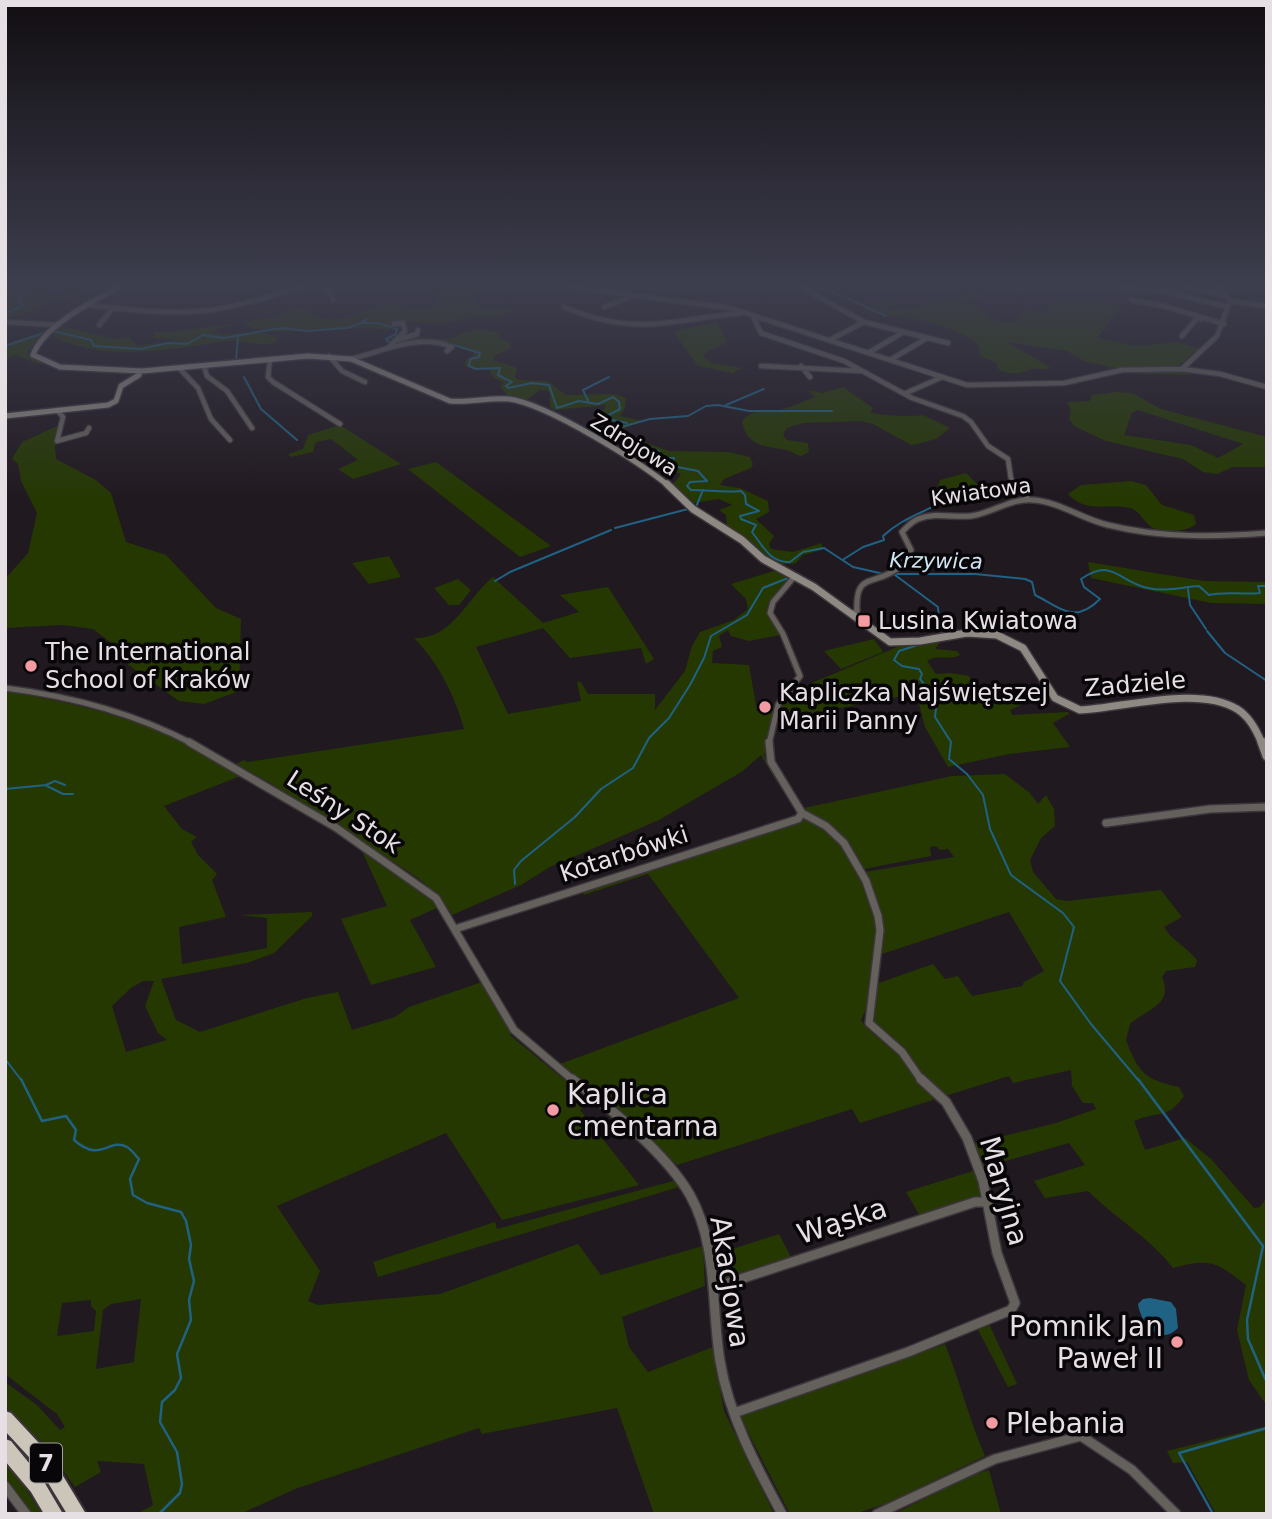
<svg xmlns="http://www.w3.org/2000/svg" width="1272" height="1519" viewBox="0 0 1272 1519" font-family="'DejaVu Sans',sans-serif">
<rect width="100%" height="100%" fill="#211920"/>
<path fill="#253802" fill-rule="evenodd" d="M 24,287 L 42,287 L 36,293 L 58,296 L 68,293 L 70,287 L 84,287 L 71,298 L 51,301 L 22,315 L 5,318 L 5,304 L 11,300 L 5,299 L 5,288 L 21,290 Z
M 416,287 L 476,287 L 473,297 L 478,307 L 511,308 L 512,312 L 498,317 L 478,316 L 441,324 L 402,321 L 388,330 L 368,328 L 282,332 L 253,329 L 243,322 L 276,316 L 298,308 L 305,308 L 317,317 L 331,320 L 352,316 L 385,304 L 422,308 L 436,307 L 439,296 Z
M 973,291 L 980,292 L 982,299 L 957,304 L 978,305 C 983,315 1009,329 1019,318 C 1021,316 1023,312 1025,309 L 1043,313 C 1048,309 1050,304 1055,301 C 1072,293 1103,304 1121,307 L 1097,338 L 1136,346 L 1178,342 L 1199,348 L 1180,365 L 1190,375 L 1139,374 L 1084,361 L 1067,351 L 1007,342 L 1051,368 C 1044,371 1040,368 1033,369 C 1018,373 1016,377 998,369 L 997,363 L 980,356 L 978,344 C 961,331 937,324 916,319 C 898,315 880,317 862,310 C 870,301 890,297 901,302 L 880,310 L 917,307 Z
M 717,322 L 727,342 L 705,353 L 703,357 L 713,363 L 742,368 L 732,373 L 698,366 L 675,334 L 674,331 Z
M 230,324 L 235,324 L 210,332 C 233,337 255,328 277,337 L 275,342 C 258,348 243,339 227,341 C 169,349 104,364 51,335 L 41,339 L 28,351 L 28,356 L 45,364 L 38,364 L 16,355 L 5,359 L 5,344 L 61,326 L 116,339 L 129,337 L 137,346 L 179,340 L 152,338 L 154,332 C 180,332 204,327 230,324 Z
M 481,330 L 498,332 L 501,339 L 510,342 L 510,349 L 495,355 L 493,360 L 517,368 L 515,377 L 518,380 L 548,381 L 566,395 L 614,394 L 626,398 L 625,408 L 620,416 L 642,421 L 623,429 L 630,437 L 669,451 L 728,452 L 750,457 L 753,464 L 751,468 L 724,479 L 720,485 L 740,488 L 768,501 L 769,512 L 756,519 L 774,536 L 769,544 L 771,549 L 793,552 L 822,543 L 822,550 L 803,555 L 796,563 C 773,569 762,552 747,539 C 740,534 733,532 727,526 L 726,515 L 719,510 L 732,505 L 719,499 L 694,503 L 673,484 L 681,474 L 666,470 L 652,460 L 650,452 L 641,457 L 629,456 L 620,444 L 600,435 L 598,429 L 604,423 L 599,418 L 606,405 L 554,410 L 550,407 L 550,393 L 547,390 L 540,390 L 526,400 L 509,396 L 500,387 L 504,382 L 494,378 L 489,369 L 475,370 L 464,366 L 466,360 L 474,355 L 472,352 L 434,340 L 417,340 L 393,345 C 415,329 437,344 455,337 C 464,333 470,330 481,330 Z
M 843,387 L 873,408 L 870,412 C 878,416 914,417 923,415 L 950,428 L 936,439 L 918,444 L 911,445 L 873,424 L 861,421 L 803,423 L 787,428 L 783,435 L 787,440 L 808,443 L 809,452 L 801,456 C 795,455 792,451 786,450 C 765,446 747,447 742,421 C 756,405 767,414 784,409 C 793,406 804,401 815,397 L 807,390 L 823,393 Z
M 1116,392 L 1132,393 L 1161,409 L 1267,437 L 1267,467 L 1233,467 L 1217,474 L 1203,472 L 1183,459 L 1106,441 L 1074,426 L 1069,419 L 1071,410 L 1067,402 L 1090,401 L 1092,395 ZM 1138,410 L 1243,444 L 1218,458 L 1191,445 L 1124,435 L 1132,413 Z
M 340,425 L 401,464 L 353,479 L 338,469 L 358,460 L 331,439 L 316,442 L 313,452 L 291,457 L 288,454 L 303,449 L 308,435 Z
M 57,426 L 59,429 L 55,448 L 56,459 L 96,480 L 111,493 L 126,542 L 166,555 L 216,608 L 241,619 L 239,691 L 204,704 L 179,701 L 123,661 L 114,645 L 93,629 L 62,625 L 5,628 L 5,579 L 28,553 L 37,513 L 21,481 L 18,464 L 12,459 L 22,442 Z
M 436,462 L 443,467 L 551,546 L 520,557 L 408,469 Z
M 966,473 L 982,489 L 964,494 L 964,501 L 952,507 L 933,500 L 940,480 Z
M 1131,481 L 1146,485 L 1162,505 L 1194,515 L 1196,524 C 1188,532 1167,532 1155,529 C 1145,525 1141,511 1130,508 C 1107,503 1086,514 1068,494 L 1081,485 Z
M 389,556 L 401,577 L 369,584 L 352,563 Z
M 1088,562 L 1204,581 L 1267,582 L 1267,604 L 1211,603 L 1091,578 Z
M 777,570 L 792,577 L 768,605 L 769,617 L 780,635 L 749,641 L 731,636 L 728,630 L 719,636 L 722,647 L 713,651 L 712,663 L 749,665 L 757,711 L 774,709 L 764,756 L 780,781 L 777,782 L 761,755 L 743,771 L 659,820 L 550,867 L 521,885 L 452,915 C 436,885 402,868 374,850 C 329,819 284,790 236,764 L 244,760 L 247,762 L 464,729 C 455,696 438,662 414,638 C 452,640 467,598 493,577 L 543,623 L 579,612 L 560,595 L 608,587 L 654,659 L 646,664 L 641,648 L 570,658 L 543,628 L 476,647 L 508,714 L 581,701 L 577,682 L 581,682 L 588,694 L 655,694 L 655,710 L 685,671 L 692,646 L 700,632 L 734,620 L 748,609 L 746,599 L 731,584 Z
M 458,579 L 471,590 L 459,605 L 449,605 L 434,588 Z
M 943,638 L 935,649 L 957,651 L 960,655 C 948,661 937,654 927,661 L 936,674 L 951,673 L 969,676 L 975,689 L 1004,686 L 1014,699 L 1022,699 L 1023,704 L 1010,710 L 1012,715 L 1068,712 L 1069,714 L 1053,723 L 1070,747 L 1009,754 L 948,767 L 925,727 L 918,700 L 913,694 L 777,720 L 784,700 L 795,690 L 902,645 Z
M 874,639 L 883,652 L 841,669 L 824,651 Z
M 5,691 C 63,701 123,714 177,739 C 199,749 221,763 243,775 L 164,806 L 182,829 L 197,837 L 191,842 L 198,855 L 217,874 L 212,880 L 226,917 L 179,927 L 182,964 L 267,948 L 267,918 L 240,915 L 312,912 L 312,916 L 274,953 L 247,963 L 161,979 L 176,1020 L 200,1032 L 307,998 L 338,992 L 352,1030 L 395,1017 L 409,1007 L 482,982 L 512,1031 L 510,1035 L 577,1090 L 588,1104 L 580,1110 L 639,1185 L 502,1220 L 446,1133 L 277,1206 L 320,1271 L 308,1301 L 318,1305 L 440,1294 L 578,1244 L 601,1275 L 703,1246 L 705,1286 L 622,1317 L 629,1347 L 648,1372 L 713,1347 L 724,1411 L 774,1514 L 654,1514 L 617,1408 L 482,1434 L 479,1428 L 295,1489 L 240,1514 L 137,1514 L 153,1505 L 144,1464 L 97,1461 L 101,1472 L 75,1487 L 42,1443 L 5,1406 L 5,1382 L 37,1405 L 60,1430 L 65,1427 L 57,1414 L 5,1374 ZM 143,981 L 154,981 L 145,1006 L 158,1033 L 167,1040 L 126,1052 L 112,1006 L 131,988 ZM 141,1299 L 134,1362 L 96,1369 L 103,1310 L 111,1304 ZM 91,1300 L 91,1306 L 96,1311 L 94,1331 L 57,1336 L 62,1303 Z
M 1005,774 L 1030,793 L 1038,804 L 1046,795 L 1054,809 L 1055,826 L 1041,838 L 1030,860 L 1033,872 L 1056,899 L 1067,901 L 1161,890 L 1182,917 L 1164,927 C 1171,940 1187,947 1197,960 L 1195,967 L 1166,971 L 1162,977 C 1174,1005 1147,1009 1130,1024 L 1126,1040 C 1138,1072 1145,1080 1179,1087 L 1184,1096 C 1166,1121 1159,1110 1134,1121 L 1145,1150 L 1185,1138 L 1211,1159 L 1254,1208 L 1260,1207 L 1267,1197 L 1267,1406 L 1249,1380 L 1237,1330 L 1246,1285 C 1216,1262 1211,1258 1173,1268 C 1150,1238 1115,1218 1088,1191 L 1045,1198 L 1034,1181 L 1085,1165 L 1069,1143 L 984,1167 L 971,1144 L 1056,1123 L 1096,1109 L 1093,1103 L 1083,1103 L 1072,1086 L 1071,1070 L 1013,1083 L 1009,1076 L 945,1096 C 918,1074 901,1046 873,1023 L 876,984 L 933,964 L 945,979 L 958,976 L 972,996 L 1022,986 L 1024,982 L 1044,971 L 1009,912 L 879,955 C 889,916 880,908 865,872 L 954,857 L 948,849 L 940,850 L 936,846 L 930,847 L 931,856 L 864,869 L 844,840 L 804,808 L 952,776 Z
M 807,817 L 829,831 L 848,854 L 863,882 L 878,925 L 869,1003 L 861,1020 C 871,1035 885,1041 898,1054 C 913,1068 921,1086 939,1098 L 860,1123 L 852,1109 L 677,1165 L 624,1117 L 560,1064 L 739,998 L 648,874 L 584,895 L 582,891 Z
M 362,851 L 434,899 L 439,907 L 410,920 L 436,967 L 371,985 L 341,919 L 387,906 Z
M 976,1170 L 982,1198 L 920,1216 L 906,1192 Z
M 673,1181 L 679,1187 L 378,1277 L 373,1262 L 495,1222 L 497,1229 Z
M 779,1234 L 792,1259 L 716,1284 L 711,1256 Z
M 989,1324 L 1017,1384 L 1008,1387 L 978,1330 Z
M 945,1344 C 960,1382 969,1419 985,1456 L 888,1503 L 854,1514 L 790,1514 L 739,1415 Z
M 1267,1426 L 1267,1514 L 1216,1514 L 1187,1462 L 1173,1463 L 1167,1451 Z
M 5,1464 L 16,1474 L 42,1514 L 29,1514 L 5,1480 Z
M 989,1470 L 1001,1514 L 894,1514 L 969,1476 Z"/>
<path fill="#1f6284" d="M 1150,1298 L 1171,1302 L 1176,1309 L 1178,1328 C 1159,1347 1141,1324 1138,1304 L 1143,1299 Z"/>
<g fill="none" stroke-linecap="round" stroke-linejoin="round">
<path stroke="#1f6284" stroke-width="2" d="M 822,287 L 886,316
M 5,314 L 23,305 L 18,298 L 31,287
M 362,322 L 368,319
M 53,331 L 91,340 L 94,346 L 141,349 L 168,343 L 187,344 L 203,335 L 224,338 L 281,328 L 308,331 L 347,328 L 361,323 L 378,323 L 397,329 L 396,334 L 386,339 L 389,342
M 395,343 L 438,340 L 480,353 L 479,357 L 470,359 L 469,366 L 476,369 L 500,368 L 498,375 L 512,382 L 506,386 L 508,388 L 532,383 L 549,385 L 557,408 L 579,401 L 598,404 L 613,397 L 619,402 L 620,409 L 603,418 L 627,423
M 5,346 L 47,332
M 236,360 L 238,338
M 244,377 L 261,409 L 297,440
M 589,403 L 583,390 L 609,377
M 726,405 L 764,389
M 832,411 L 749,411 L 718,405 L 706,406 L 688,416 L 650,419 L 621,427 L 610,426 L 607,430 L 619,434 L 620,441 L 633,442 L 628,448 L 630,450 L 648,447 L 660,452 L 657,458 L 674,458 L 673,462 L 666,463 L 667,465 L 698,471 L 707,481 L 690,482 L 687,486 L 691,490 C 708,490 724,493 741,491 L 745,495 L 746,504 L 759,511 L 740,516 L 741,519 L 756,525 L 752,532 C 763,546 770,563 790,562 L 803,552 L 824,548 L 853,567 L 884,574
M 696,507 L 703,490
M 615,528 L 688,509
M 844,559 L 863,547 L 884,540 L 883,536 C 898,522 914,516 932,507 L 942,486
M 893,574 L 975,574 L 1025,579 L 1032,582 L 1035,595 C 1062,609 1075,624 1100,599 L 1084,587 L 1081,579 C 1114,557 1118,582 1148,588 C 1165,592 1182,587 1199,586 L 1209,595 C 1226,591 1243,595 1260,593 L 1258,586 L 1267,586
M 895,575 L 938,607 L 940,634
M 495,581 L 510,572 L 611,530
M 1188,589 L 1190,605 L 1206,629
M 1207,631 L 1225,653 L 1267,681
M 921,644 L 899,651 L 894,660 L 902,666 L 919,669 L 922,674 L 920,679 L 937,700 L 935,717 L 951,742 L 949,759 L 967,774 L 983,795 L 990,829 L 1011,875 L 1063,913 L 1074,927 L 1060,981 L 1091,1024 L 1139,1081
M 47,786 L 63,794 L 73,794
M 5,789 L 46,785 L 55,781 L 65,785
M 515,884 L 514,870 L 521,861 L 575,817 L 601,789 L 633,768 L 649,738 L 669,718 L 690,685 L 704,658 L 711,636 L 747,615 L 763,588 L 788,578
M 5,1059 L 22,1081"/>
<path stroke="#1f6284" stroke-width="2.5" d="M 21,1079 L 42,1121 L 66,1116 L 76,1130 L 74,1140 C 101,1164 109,1137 127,1147 C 131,1149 135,1155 139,1159 L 130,1179 L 133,1195 L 147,1203 L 181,1212 L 186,1221 L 191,1245 L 189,1259 L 194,1281 L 189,1300 L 191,1320 L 177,1354 L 181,1378 L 175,1390 L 162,1402 L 160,1422 L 177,1452 L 182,1484 L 180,1493 L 159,1514
M 1138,1079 L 1263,1246 L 1247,1320 L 1248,1339 L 1267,1383
M 1213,1514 L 1179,1453 L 1267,1428"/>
<defs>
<path id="street-far3" d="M 327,287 L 333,300
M 572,287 L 730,308 L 967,385 L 1064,383 L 1122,370 L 1182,369 L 1217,336 L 1230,301
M 801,287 L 864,322 L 948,343
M 1123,287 L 1168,292 L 1227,307
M 1187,287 L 1227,296
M 1218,287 L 1227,297
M 1022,289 L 1026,287
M 1131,300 L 1164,306 L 1224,324
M 1230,301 L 1267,306
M 85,305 C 127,309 169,315 211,310 C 242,306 272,295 302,287
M 564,307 C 635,337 669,320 741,313
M 604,307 L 630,297
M 752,314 L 761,333 L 844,361 L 912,398 L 963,416 L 971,422 L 988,446 L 1008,459 L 1011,479 L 1017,486
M 5,322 L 59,325
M 99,325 L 113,308
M 1182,336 L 1198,317 L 1201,319
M 398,340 L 417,334 L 418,330
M 830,340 L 864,322
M 389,347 L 405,331 L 403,323 L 394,324
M 868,353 L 902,333
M 329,356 L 342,371 L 365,382
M 351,359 C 385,351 417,333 452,347 L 447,351
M 270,360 L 268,377 L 273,382 L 340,424
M 890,360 L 927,338
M 204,366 L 207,376 L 227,391 L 252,428
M 761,366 L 860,371
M 801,366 L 810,377
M 179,368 L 198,388 L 211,419 L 230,440
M 1182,369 L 1220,374 L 1267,387
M 906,393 L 940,378
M 57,410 L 63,417 L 57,441 L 86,433 L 89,428"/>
<path id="street-far2" d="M 1015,484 L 1028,499
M 851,614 L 857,611 C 855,571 874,587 898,568 C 903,564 907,556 911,550 L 902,532 C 907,527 911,522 918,519 C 935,512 954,518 971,516 C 993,513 1010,498 1033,500 C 1060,502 1082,519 1108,525 C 1160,538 1214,537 1267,533
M 5,688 C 69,696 136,714 193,744
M 769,744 L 778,705 L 800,676 L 783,634 L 770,613 L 773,602 L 795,576"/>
<path id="street-far1" d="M 189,742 L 335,827 L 436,898 L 514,1030 L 574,1081
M 769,742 L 771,762 L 802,813
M 802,813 L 826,826 L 844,843 L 866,881 L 878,916 L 880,930 L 869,1023 L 902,1052 L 922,1081
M 1106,823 L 1210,809 L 1267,807
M 455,929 L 798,819 L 802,813"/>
<path id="street" d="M 572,1079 C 610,1108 666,1153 690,1195 C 718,1245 711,1306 720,1361 C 729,1416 756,1466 782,1514
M 713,1288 L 975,1202 L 987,1202
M 734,1413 L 908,1352 L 1011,1310 L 1015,1303 L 997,1253 L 983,1181 L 967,1138 L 946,1102 L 921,1079
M 5,1486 L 26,1514
M 877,1514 L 995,1459 L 1081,1436 L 1132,1470 L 1176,1514"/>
<path id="secondary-far2" d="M 119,287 C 93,301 43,326 33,355 L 60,367 L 142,371 L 308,356 L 351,359 L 450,401 C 470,403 490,397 509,399 C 547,404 638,461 669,486
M 5,416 L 108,405 L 116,401 L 121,386 L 139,375"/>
<path id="secondary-far1" d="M 667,484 L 693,509 L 742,540 L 763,559 L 814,587 L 890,642 L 920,641 L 967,633 L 997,635 L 1023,648 L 1055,698 L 1080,710 C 1124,708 1198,685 1237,709 C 1250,717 1257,731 1262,744"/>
<path id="secondary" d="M 1262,742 L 1267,756"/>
<path id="highway" d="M 5,1411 L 11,1413 L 51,1456 L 86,1514 L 67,1514 L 39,1468 L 5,1431 Z
M 5,1439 L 11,1441 L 43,1480 L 63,1514 L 44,1514 L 31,1492 L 5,1461 Z"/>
</defs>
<use href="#street-far3" stroke="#3d353c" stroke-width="7"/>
<use href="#street-far2" stroke="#3d353c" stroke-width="8"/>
<use href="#street-far1" stroke="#3d353c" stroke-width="10"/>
<use href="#street" stroke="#3d353c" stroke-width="12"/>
<use href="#secondary-far2" stroke="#3d353c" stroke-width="8"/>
<use href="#secondary-far1" stroke="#3d353c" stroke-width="10"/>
<use href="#secondary" stroke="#3d353c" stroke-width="12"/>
<use href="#highway" stroke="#3d353c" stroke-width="4"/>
<use href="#street-far3" stroke="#64615d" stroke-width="4.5"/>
<use href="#street-far2" stroke="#64615d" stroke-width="5"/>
<use href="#street-far1" stroke="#64615d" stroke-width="7"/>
<use href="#street" stroke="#64615d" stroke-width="9"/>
<use href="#secondary-far2" stroke="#8e8982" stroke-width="5"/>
<use href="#secondary-far1" stroke="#8e8982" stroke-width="7"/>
<use href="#secondary" stroke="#8e8982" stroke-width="9"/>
<use href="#highway" fill="#ccc5b9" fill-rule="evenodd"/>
</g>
<linearGradient id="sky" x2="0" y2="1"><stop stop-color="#120e12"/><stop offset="0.57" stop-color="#3d3e4e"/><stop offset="1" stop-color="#3d3e4e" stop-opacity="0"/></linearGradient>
<rect width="1272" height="500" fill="url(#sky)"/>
<g fill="#f49aa3" stroke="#080608" stroke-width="2.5">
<rect x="857" y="614" width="14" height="14" rx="3.5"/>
<circle cx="31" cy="666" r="7"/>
<circle cx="765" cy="707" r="7"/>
<circle cx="553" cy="1110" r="7"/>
<circle cx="1177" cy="1342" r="7"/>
<circle cx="992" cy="1423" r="7"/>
</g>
<g text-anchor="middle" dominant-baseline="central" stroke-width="7" stroke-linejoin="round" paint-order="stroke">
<g font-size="21" fill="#e6e0e5" stroke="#080608">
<text transform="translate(634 445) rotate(32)">Zdrojowa</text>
<text transform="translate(981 492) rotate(-8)">Kwiatowa</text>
</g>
<g font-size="21" font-style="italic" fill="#d0e4f1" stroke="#080608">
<text transform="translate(936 561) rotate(1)">Krzywica</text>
</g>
<rect fill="#080608" stroke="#a39fa3" stroke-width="2" x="30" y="1443.5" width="32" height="39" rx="5"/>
<g font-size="23" font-weight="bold" fill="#e6e0e5">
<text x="46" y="1463">7</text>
</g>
<g font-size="24" fill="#e6e0e5" stroke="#080608" text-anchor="start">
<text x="878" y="621">Lusina Kwiatowa</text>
<text x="45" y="652">The International<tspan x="45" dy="28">School of Kraków</tspan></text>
<text x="779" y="693">Kapliczka Najświętszej<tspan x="779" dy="28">Marii Panny</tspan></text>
</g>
<g font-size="24" fill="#e6e0e5" stroke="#080608">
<text transform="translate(1135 684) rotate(-5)">Zadziele</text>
<text transform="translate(344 812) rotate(33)">Leśny Stok</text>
<text transform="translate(624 854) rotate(-18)">Kotarbówki</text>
</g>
<g font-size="28" fill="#e6e0e5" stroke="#080608" text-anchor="start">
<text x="567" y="1094">Kaplica<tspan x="567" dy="32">cmentarna</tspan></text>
<text x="1163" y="1326" text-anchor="end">Pomnik Jan<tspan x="1163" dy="32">Paweł II</tspan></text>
<text x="1006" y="1423">Plebania</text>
</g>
<g font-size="28" fill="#e6e0e5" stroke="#080608">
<text transform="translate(1004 1191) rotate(74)">Maryjna</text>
<text transform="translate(842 1221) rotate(-18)">Wąska</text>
<text transform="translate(730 1282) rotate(81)">Akacjowa</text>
</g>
</g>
<rect width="1272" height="1519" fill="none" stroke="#e6e0e5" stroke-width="14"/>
</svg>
